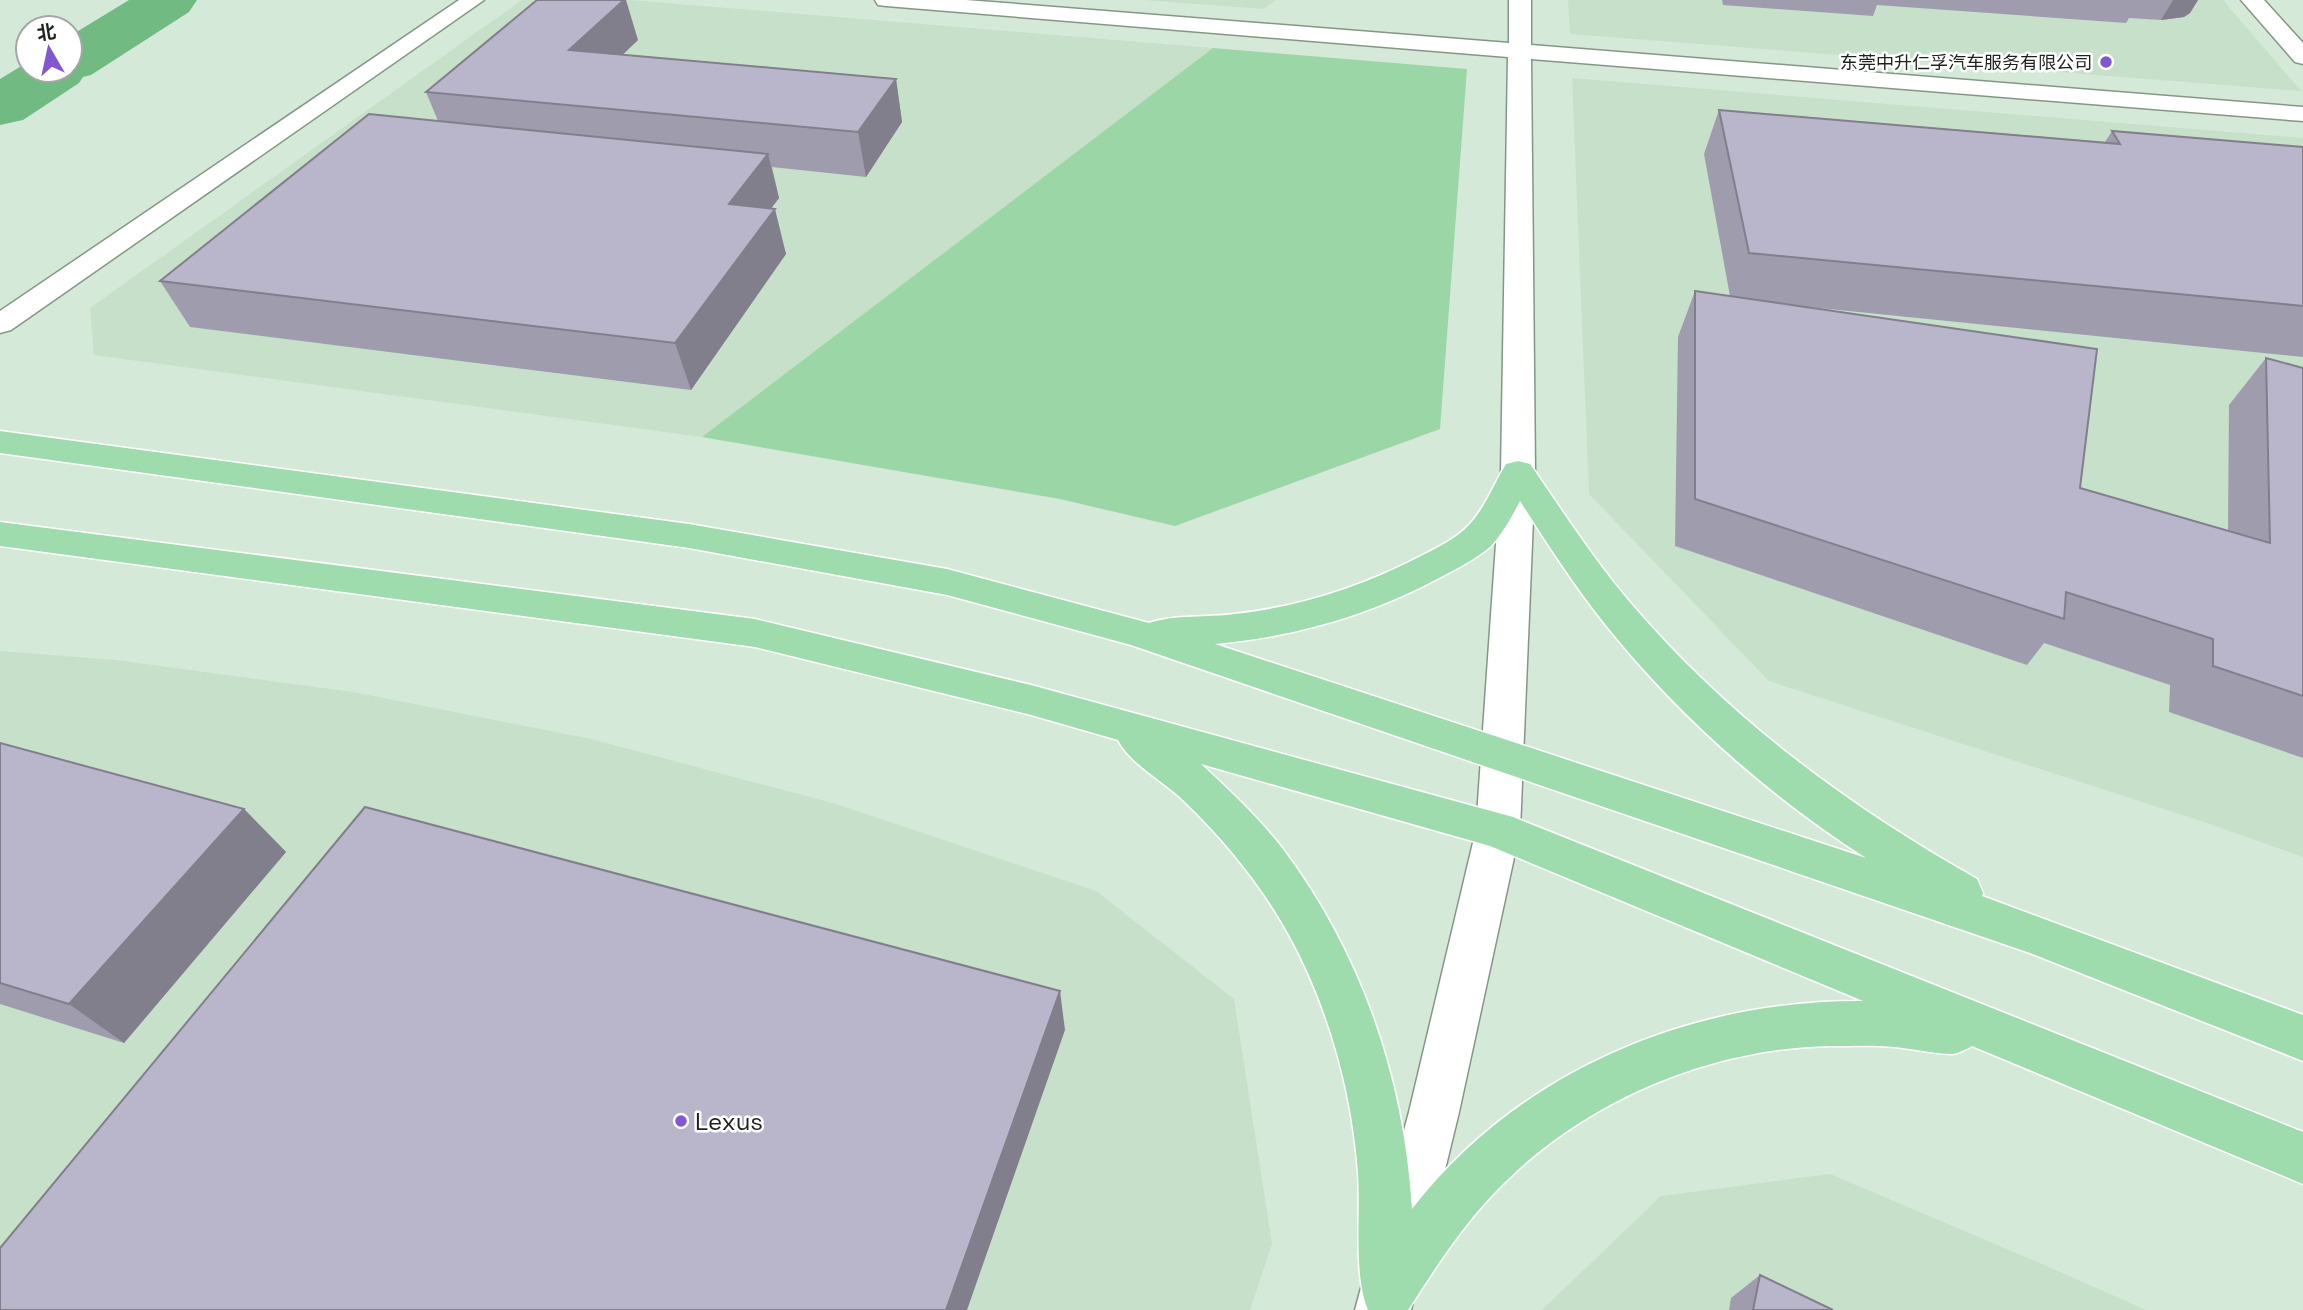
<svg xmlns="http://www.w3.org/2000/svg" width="2303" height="1310" viewBox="0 0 2303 1310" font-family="'Space Grotesk','Noto Sans SC',sans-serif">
<rect width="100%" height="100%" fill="#d5e9d8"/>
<path fill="#c6e0ca" d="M 522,0 L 630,0 L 1213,48 L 702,437 L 94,355 L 90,308 Z
M 1143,0 L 1276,0 L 1264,9 Z
M 1568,0 L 2223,0 L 2301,91 L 1570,34 Z
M 1572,78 L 2303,138 L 2303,857 L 2207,823 L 1769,681 L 1589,494 Z
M 0,651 L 116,660 L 353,692 L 591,739 L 836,804 L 1096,891 L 1234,999 L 1272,1244 L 1250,1310 L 0,1310 Z
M 1830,1174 L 2042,1264 L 2146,1310 L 1542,1310 L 1661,1196 Z"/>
<path fill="#9bd6a6" d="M 1213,48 L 1467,69 L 1440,429 L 1175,526 L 1060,499 L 702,437 Z"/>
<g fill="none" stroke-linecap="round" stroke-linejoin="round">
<path fill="#71ba81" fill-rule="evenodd" d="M 129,0 L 197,0 L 189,12 L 91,75 L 83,77 L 79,83 L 23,120 L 0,125 L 0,79 L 28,62 L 28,70 L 70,70 L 70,36 Z"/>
<defs>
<path id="minor" d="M 459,0 L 484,0 L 11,330 L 0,333 L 0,311 Z
M 875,0 L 966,0 L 1509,43 L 1509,0 L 1531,0 L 1531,45 L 2303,107 L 2303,121 L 1531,59 L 1535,472 L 1520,830 L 1459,1112 L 1411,1310 L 1355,1310 L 1409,1112 L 1476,830 L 1501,472 L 1508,57 L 886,6 L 878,5 Z
M 2241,0 L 2264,0 L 2303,43 L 2303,64 L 2295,62 Z"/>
<path id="major" d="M 0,431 L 689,524 L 947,569 L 1149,623 C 1176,614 1206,618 1234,614 C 1299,607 1358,588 1417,558 C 1435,549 1456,539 1470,524 C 1486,506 1494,484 1506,464 L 1518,461 L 1530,464 C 1563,512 1595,562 1633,606 C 1730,719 1848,806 1977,879 L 1983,893 L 1982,896 L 2303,1015 L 2303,1061 L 2030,953 L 1487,767 L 1131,645 L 947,595 L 689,548 L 0,453 ZM 1520,501 C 1547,543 1574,585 1605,624 C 1678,715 1768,795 1866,858 L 1215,644 C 1294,637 1371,615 1441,577 C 1458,568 1476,559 1491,546 C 1503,533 1512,516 1520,501 Z
M 0,522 L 755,619 L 1031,685 L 1513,817 L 2303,1132 L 2303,1184 L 1972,1046 C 1967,1049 1959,1053 1953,1054 C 1934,1054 1914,1049 1895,1047 C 1874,1045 1852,1046 1831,1046 C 1708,1048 1582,1102 1497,1190 C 1462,1226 1435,1268 1408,1310 L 1368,1310 C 1353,1274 1361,1214 1358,1173 C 1353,1104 1336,1036 1308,973 C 1279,907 1235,850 1184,801 C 1164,781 1131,765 1118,740 L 1031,715 L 755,647 L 0,546 ZM 1201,764 L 1490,846 L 1863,1001 C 1690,1000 1519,1071 1412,1209 C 1404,1079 1361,953 1282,848 C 1258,817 1229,790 1201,764 Z"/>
</defs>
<use href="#minor" stroke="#849787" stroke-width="3"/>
<use href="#major" stroke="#fff" stroke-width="3"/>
<use href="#minor" fill="#fff" fill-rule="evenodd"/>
<use href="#major" fill="#9edcae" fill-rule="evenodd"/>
</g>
<path fill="#9f9cae" d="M 1722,0 L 2198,0 L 2190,13 L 2184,17 L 2161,20 L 2129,18 L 2126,23 L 1877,5 L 1873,16 L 1723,5 Z
M 638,40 L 622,55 L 896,79 L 902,122 L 866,177 L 772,167 L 779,198 L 771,208 L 786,254 L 691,390 L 190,327 L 160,281 L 438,121 L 426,92 Z
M 1719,110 L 2105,142 L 2112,131 L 2303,147 L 2303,357 L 1799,306 L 2080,488 L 2228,531 L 2229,405 L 2266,358 L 2303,368 L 2303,758 L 2169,712 L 2170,685 L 2044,643 L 2027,665 L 1675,546 L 1678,337 L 1695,291 L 1730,296 L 1704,154 Z
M 0,743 L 244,809 L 286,852 L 124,1043 L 0,1004 Z
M 1760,1275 L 1833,1310 L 1729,1310 L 1731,1298 Z"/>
<path fill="#827f8d" d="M 624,0 L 626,0 L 638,40 L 583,93 L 569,50 Z
M 2173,0 L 2198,0 L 2190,13 L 2184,17 L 2161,20 Z
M 896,79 L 902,122 L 866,177 L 858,132 Z
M 768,154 L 779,198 L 741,249 L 729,204 Z
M 775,209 L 786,254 L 691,390 L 675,343 Z
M 244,809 L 286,852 L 124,1043 L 69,1004 Z
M 1060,991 L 1065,1030 L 967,1310 L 946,1310 Z"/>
<path fill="#b9b5ca" stroke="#827f8d" stroke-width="2" d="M 537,0 L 624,0 L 569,50 L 896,79 L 858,132 L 426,92 Z
M 1719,110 L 2120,144 L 2112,131 L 2303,147 L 2303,306 L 1749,253 Z
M 369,114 L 768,154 L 729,204 L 775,209 L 675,343 L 160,281 Z
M 1695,291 L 2097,349 L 2080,488 L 2270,543 L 2266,358 L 2303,368 L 2303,696 L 2213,666 L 2213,639 L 2066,592 L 2064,619 L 1695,499 Z
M 0,743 L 244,809 L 69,1004 L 0,983 Z
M 365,807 L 1060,991 L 946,1310 L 0,1310 L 0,1248 Z
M 1760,1275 L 1833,1310 L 1753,1310 Z"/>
<g fill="#8158d2" stroke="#fff" stroke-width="2.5">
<circle cx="2106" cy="62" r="7"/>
<circle cx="681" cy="1121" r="7"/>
</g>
<g text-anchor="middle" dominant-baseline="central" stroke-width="5" stroke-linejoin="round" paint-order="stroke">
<g font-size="18" fill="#1c231d" stroke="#fff" text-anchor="end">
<text x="2092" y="62">东莞中升仁孚汽车服务有限公司</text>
</g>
<g font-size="24" fill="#1c231d" stroke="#fff" text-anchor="start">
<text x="695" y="1121">Lexus</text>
</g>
</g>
<g transform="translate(49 49) rotate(351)"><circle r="33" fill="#ffffff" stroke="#a4a7a5" stroke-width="2"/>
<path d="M0-5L12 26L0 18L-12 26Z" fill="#8158d2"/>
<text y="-10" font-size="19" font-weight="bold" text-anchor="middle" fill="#1c231d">北</text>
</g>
</svg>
